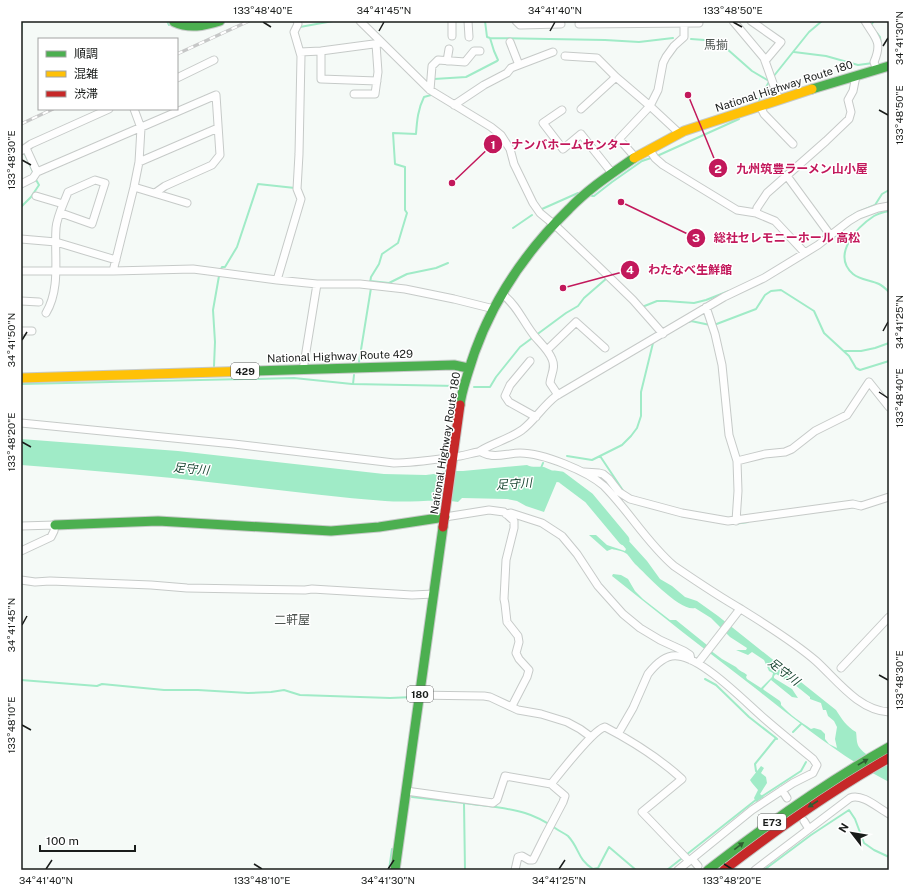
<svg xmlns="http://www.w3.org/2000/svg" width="910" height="891" viewBox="0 0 910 891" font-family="'Public Sans','Noto Sans JP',sans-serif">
<rect width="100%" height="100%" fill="#f5faf7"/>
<path fill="#a0ebc7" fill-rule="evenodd" d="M 21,439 L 178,451 L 384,474 L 426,475 L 441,473 L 443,471 L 463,471 L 527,465 C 533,468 537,466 544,467 C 549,469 555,472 560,474 L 544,512 L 526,506 L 517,501 L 507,499 L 462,498 L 458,502 C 434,499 410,503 385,501 C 332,497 279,490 226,484 C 158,476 89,470 21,465 Z
M 617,528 L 647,561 L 660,579 L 672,586 L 685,597 L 697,601 L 718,616 L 836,710 C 841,718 847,727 856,732 C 857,737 856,742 859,747 C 864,755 881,763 889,767 L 889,782 C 841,757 798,722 755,688 C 707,651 659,614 612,576 L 613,574 L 621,575 L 628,579 L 635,591 L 643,599 L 670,620 L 676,620 L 707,645 L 706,647 L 722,659 L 736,667 C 739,671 744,672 747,675 L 746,677 L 747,679 L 761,688 L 772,677 L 773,673 L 769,671 L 764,660 L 752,652 L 748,655 L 736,650 L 746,650 L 747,648 L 730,637 L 711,618 L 695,608 C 680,612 646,574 635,564 C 632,561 630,557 627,554 C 623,551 616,550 612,549 L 607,551 L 589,535 L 596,535 L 607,545 L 625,551 L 626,549 L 614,534 L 614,530 ZM 776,674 L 795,685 L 810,697 L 810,699 L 821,703 L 823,710 L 826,710 L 828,716 L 834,721 L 837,727 L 835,739 L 837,748 L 829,744 L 825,739 L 825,734 L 821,730 L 814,728 L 811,729 C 801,722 790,715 781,705 L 781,703 L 780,701 L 764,690 L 763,689 L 771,680 L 792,697 L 798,698 L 792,689 L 774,678 L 774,676 Z
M 761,766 L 764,768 L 761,773 L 766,777 L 767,783 L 760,794 L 764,797 L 756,802 L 754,798 L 758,790 L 752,783 L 750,780 Z"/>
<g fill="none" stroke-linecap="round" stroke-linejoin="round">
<path stroke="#a0ebc7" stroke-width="2" d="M 167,21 L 169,25
M 485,21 L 487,37 L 490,38 L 605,40 L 639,42 L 673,38
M 872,26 L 871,25 L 874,21
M 300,27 L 333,21
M 877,33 L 880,37 L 881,45
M 21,36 L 22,21
M 691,39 L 718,41 L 752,71 L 769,81
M 794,52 L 826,56 L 858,65 L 873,63
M 773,77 L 809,32 L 822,21
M 434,79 L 466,77 L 497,61 L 498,60 L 494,51 L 490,38
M 759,100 L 770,80
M 24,152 L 34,174
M 592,196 L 594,196 L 612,182 L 642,161 L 657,156 L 739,119
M 21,207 L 31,197 L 39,185 L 35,178
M 542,209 L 578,193
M 861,211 L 875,205 L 882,194 L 889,190
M 889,211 C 884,212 879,213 874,216 C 857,227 831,255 853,274 C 860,280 871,280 879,284 C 883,286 886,289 889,292
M 848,218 L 856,213
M 513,228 L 532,215
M 221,269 L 222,267 L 225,267 L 237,247 L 258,184 L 295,188
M 370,281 L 389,283 L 407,274 L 436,268 L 448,263
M 370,283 L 371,277 L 379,264 L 382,254 L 398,243 L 407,213 L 405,210 L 405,167 L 395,164 L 393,133 L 416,134 C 417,120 418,109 424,97 L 431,95
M 642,307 L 657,301 L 666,301 L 694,303 L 706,300 L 729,291
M 689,322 L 691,321 L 710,325
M 714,325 L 756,309 L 765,295 L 771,291 L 781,290 L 814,311 L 824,333 L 849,356 L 856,368 L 860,370 L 889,361
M 844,351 L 861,351 L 875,348 L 889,343
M 359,362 L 371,288
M 214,366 L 215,342 L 213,310 L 219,276
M 21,384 L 294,378 L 352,384 L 457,386
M 353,384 L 354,375
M 474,387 L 490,387 L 496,377 L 520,347 L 566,313 L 578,306 L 584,298 L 607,278
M 567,456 L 592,460 L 622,445 L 631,436 L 637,428 L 641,416 L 641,392 L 653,343 L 654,342
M 600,456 L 624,492
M 541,468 L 543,463
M 731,523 L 734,524 L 748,522
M 705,679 L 716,685 L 749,717 L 776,738
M 21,680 L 97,686 L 102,684 L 164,690 L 198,690 L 248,693 L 271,692 L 284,690 L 300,695 L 390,698 L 413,697
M 793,732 L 801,724
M 757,772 L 756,771 L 755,764 L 776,738 L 777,739
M 412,797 L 464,803 L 465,870
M 761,797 L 801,771 L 806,762
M 464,803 C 484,806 506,807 525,813 C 535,816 546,822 555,828 C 559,831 564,833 568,836 C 580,849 577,859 593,869 L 598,868 L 609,847 L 636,870
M 389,870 L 392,849
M 667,870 L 757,799
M 764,870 L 811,835 L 849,810 L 855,819 L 864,843 L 874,850 L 889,857"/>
<path stroke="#a0ebc7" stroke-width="11" d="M 545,479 L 554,476 L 561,477 L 589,498 L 624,540"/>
<defs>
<path id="street" d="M 360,21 L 430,90 L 491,127 L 501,135 L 510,149 L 514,164 L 533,203 L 540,213 L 557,227 L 599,267 L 633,300 L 663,334
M 468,21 L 469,37
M 516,21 L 520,25 L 561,24
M 733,21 L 764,58 L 779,100
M 751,21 L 781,42 L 765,61
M 865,21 C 875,38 883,41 874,62 L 877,70
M 579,24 L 699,23 L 697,21
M 452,36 L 452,21
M 510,42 L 519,65
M 321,51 L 321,79 L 377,81
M 300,52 L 321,51 L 381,43
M 565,56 L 597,58 L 616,77 L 650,106 L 619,139 L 635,157
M 447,61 L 449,49
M 177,78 L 214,60
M 430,90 L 432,66 L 438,60 L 465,62 L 474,51 L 480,51
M 354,94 L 375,94 L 378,72 L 376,44
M 454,105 L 484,85 L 507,73 L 511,68 L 553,52
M 760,106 L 764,114 L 793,144
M 581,109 L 616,77
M 562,110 L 543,123 L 563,149 L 581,134 L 612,173
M 679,133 L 650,106 L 658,90 L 663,63 L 666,57 L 674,46 L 684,37 L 684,23
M 26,148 L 37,172
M 649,149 L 655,158 L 663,165 L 737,210 L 756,213 L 775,221 L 805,253
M 21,151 L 31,144 L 109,109
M 139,162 L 218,128
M 787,176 L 831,236
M 21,184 L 33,178 L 37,172 L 216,95 L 220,155 L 212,165 L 165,186 L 155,193
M 134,187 L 187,203
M 36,196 L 63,204
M 756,213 L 757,208 L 767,193 L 826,141 L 849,119 L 851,112 L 848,100 L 853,91 L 856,76
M 21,239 L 56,242 L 116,260
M 21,271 L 113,271 L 193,269 L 277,280 L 317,284 L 360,284 L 405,289 L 454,299 L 494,309
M 113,271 L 134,187 L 139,162 L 141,128 L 134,109
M 277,280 L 301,199 L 297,189 L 299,154 L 301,56 L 294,32 L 298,24 L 297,21
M 502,294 C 516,304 523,321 533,334 C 539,342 548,349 552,359 C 556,368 551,374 550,383 L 558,395
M 21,301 L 39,302
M 706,307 L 715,334 L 722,365 L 729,435 L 737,461 L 738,491 L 736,521
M 46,313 C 61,288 54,256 56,228 C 57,216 64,203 68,192 L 95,180 L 105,183 L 92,224 L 61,213
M 21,331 L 32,331
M 547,350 L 576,322 L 605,348
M 530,361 L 510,385 L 505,396 L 509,402 L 536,417
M 303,370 L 317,284
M 21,423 L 234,444 L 394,463 C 416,463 438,459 460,456 C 466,455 472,453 478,452 C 482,451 485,455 490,455 C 499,457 510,453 520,453 C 543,453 587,471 604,486 C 629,511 647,543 674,566 C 696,581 718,596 741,609 C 766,625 793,641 816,661 C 837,680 858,710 889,712
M 480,451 C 493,443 509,439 522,430 C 535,420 543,406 556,396 L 724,297 L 764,278 L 818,245 L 849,221 L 859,215 L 878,208 L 889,206
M 737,461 L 765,454 L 785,452 L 792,449 L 815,431 L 847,415 L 869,382 L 889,407
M 584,472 L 599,473 L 603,474 L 609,479 L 619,492 L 630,499 L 682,513 L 728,521 L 853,504 L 861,506 L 889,497
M 506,514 L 511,513 L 542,523 L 562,536 L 577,554 L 598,586 L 623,614 L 640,628 L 660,640 L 684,651 L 690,655 L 691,660
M 445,517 L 489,510 L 504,512 L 514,521 L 514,528 L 506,560 L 504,599 L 505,604 L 507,622 L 518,636 L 519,642 L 516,653 L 519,659 L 529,670 L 527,677 L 512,706
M 21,526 L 55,525 L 54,531 L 51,537 L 21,551
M 21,580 L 35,582 L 50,581 L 151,585 L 187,588 L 305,590 L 312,589 L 412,595 L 434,594
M 698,663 L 740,609
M 841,668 L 889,617
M 413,695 L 484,696 L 490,697 L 518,710 L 541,714 L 567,722 L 580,729 L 591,737
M 618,734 L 633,708 L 648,674 C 655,665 666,654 678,656 C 703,658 746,703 766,720 C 781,733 797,746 813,759 L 817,765 L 813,773 L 793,783 L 752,810 L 678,870
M 782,790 L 787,798
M 406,791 L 493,803 L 497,800 L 505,776 L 551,784
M 804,821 L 809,829
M 692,859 L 698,866
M 515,870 L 518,857 L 522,856 L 529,860 L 533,860 L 545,836 L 563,802 L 565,796 L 551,784 C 560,773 594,729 605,727 C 632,741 659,758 682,779 L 642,812 L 689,861
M 755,870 L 850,798 C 862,793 878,808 889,814"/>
<path id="fast" d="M 174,22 C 189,29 204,26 220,21
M 812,89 L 889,66
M 252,371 L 454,365 L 468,368
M 460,405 C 461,395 464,386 467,376 C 485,312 522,255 569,209 C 588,189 611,174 634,158
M 55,525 L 158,521 L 331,531 L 379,527 L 445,517
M 395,870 L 443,527
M 708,870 C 766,825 825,783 889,747"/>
<path id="slow" d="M 634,158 L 684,131 L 812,89
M 21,378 L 252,371"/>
<path id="jam" d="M 443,527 L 460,405
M 724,870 C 777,829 831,791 889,758"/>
</defs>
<use href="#street" stroke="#c6cac8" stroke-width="9"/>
<use href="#fast" stroke="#c6cac8" stroke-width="11"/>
<use href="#slow" stroke="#c6cac8" stroke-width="11"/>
<use href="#jam" stroke="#c6cac8" stroke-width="11"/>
<use href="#street" stroke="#fefefe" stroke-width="7"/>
<use href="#fast" stroke="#4caf50" stroke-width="9"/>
<use href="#slow" stroke="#ffc107" stroke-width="9"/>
<use href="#jam" stroke="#c62828" stroke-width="9"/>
<defs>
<path id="rail" d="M 177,54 L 249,21
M 21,124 L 53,109"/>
</defs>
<use href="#rail" stroke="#c6c7c7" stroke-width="3.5"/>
<use href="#rail" stroke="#fff" stroke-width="2" stroke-dasharray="6" stroke-linecap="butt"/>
</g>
<defs><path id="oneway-solid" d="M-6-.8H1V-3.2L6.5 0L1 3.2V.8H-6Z"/></defs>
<g fill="#305e32">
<use href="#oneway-solid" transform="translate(863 762) rotate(-30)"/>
<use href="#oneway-solid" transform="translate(813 804) rotate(147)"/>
<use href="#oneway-solid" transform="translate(739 846) rotate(-38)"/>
</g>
<path fill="none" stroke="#191c1a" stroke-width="1.5" d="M 263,22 L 271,27M 733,22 L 742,27M 379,31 L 384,22M 550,31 L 555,22M 883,46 L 888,38M 879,110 L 888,115M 22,160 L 31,165M 883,331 L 888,322M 22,340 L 27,332M 879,392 L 888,398M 22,442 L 31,447M 22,625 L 27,616M 879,675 L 888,680M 22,725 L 31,730M 254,864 L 262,869M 724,864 L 732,869M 46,869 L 52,860M 388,869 L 394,860M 559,869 L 565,860"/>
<g text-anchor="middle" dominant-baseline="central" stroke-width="3" stroke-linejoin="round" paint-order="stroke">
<g fill="#fff" stroke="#5e605f" stroke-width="1">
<rect x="231" y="363" width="28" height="16" rx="3"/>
<rect x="407" y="686" width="26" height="16" rx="3"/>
<rect x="758" y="814" width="28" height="16" rx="3"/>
</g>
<g font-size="10" font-weight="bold" fill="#191c1a">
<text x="245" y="371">429</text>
<text x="420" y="694">180</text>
<text x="772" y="822">E73</text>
</g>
<g font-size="11" fill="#191c1a" stroke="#fff">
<text transform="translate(784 86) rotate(-18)">National Highway Route 180</text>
<text transform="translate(340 356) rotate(-2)">National Highway Route 429</text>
<text transform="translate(445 443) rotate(-81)">National Highway Route 180</text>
</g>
<g font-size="12" fill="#4d5450" stroke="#fff">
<text x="716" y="45">馬揃</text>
<text x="292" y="620">二軒屋</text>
</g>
<g font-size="12" font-style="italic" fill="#1b4733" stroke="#fff">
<text transform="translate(191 469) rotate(5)">足守川</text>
<text transform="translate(514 484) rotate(-4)">足守川</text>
<text transform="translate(784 672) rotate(38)">足守川</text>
</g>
</g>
<path fill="none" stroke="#c2185b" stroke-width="1.5" d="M452 183L493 144M688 95L718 168M621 202L696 238M563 288L630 270"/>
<g fill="#c2185b" stroke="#fff" stroke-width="1.5">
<circle cx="452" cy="183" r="4"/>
<circle cx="688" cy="95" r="4"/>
<circle cx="621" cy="202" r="4"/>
<circle cx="563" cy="288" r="4"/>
<circle cx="493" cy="144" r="10"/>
<circle cx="718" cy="168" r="10"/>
<circle cx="696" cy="238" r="10"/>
<circle cx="630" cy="270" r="10"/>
</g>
<g font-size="12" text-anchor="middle" font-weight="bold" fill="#fff">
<text x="493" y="149">1</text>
<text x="718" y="173">2</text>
<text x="696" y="242">3</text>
<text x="630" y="274">4</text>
</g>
<g font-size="12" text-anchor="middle" font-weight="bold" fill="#c2185b" stroke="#fff" stroke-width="3" stroke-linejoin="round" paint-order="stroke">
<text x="571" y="149">ナンバホームセンター</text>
<text x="802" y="173">九州筑豊ラーメン山小屋</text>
<text x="787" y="242">総社セレモニーホール 高松</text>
<text x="690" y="274">わたなべ生鮮館</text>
</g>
<rect width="910" height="891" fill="none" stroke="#ffffff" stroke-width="44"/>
<rect x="38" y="38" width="140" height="72" fill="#ffffff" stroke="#a3a4a3"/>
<rect x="46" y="51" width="20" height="6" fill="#4caf50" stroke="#a3a4a3"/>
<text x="74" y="58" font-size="12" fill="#191c1a">順調</text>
<rect x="46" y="71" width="20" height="6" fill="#ffc107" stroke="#a3a4a3"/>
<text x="74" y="78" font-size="12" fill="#191c1a">混雑</text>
<rect x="46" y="91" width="20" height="6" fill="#c62828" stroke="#a3a4a3"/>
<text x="74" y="98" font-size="12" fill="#191c1a">渋滞</text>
<g transform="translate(852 833) rotate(301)" stroke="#ffffff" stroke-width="3" paint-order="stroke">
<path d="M0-3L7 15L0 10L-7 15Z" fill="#191c1a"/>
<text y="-6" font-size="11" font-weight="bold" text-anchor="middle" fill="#191c1a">N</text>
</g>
<path d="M40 845v6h95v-6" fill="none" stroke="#191c1a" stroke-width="2"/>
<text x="46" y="845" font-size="12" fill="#191c1a" stroke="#ffffff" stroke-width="3" paint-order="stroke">100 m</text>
<rect x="22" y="22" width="866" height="847" fill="none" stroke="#191c1a" stroke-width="1.5"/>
<g font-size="10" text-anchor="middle" fill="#191c1a">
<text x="263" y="14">133°48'40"E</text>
<text x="384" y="14">34°41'45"N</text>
<text x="555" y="14">34°41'40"N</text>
<text x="733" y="14">133°48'50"E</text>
<text transform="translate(899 38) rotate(-90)" y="4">34°41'30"N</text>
<text transform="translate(899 115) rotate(-90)" y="4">133°48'50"E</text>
<text transform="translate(11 160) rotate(-90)" y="4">133°48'30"E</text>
<text transform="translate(899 322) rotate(-90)" y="4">34°41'25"N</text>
<text transform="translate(11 340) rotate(-90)" y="4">34°41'50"N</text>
<text transform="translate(899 398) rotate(-90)" y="4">133°48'40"E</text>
<text transform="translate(11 442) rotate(-90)" y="4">133°48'20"E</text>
<text transform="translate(11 625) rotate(-90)" y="4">34°41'45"N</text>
<text transform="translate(899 680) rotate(-90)" y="4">133°48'30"E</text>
<text transform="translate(11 725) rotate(-90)" y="4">133°48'10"E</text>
<text x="46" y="884">34°41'40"N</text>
<text x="262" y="884">133°48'10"E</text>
<text x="388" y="884">34°41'30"N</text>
<text x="559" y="884">34°41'25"N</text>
<text x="732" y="884">133°48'20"E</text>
</g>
</svg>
